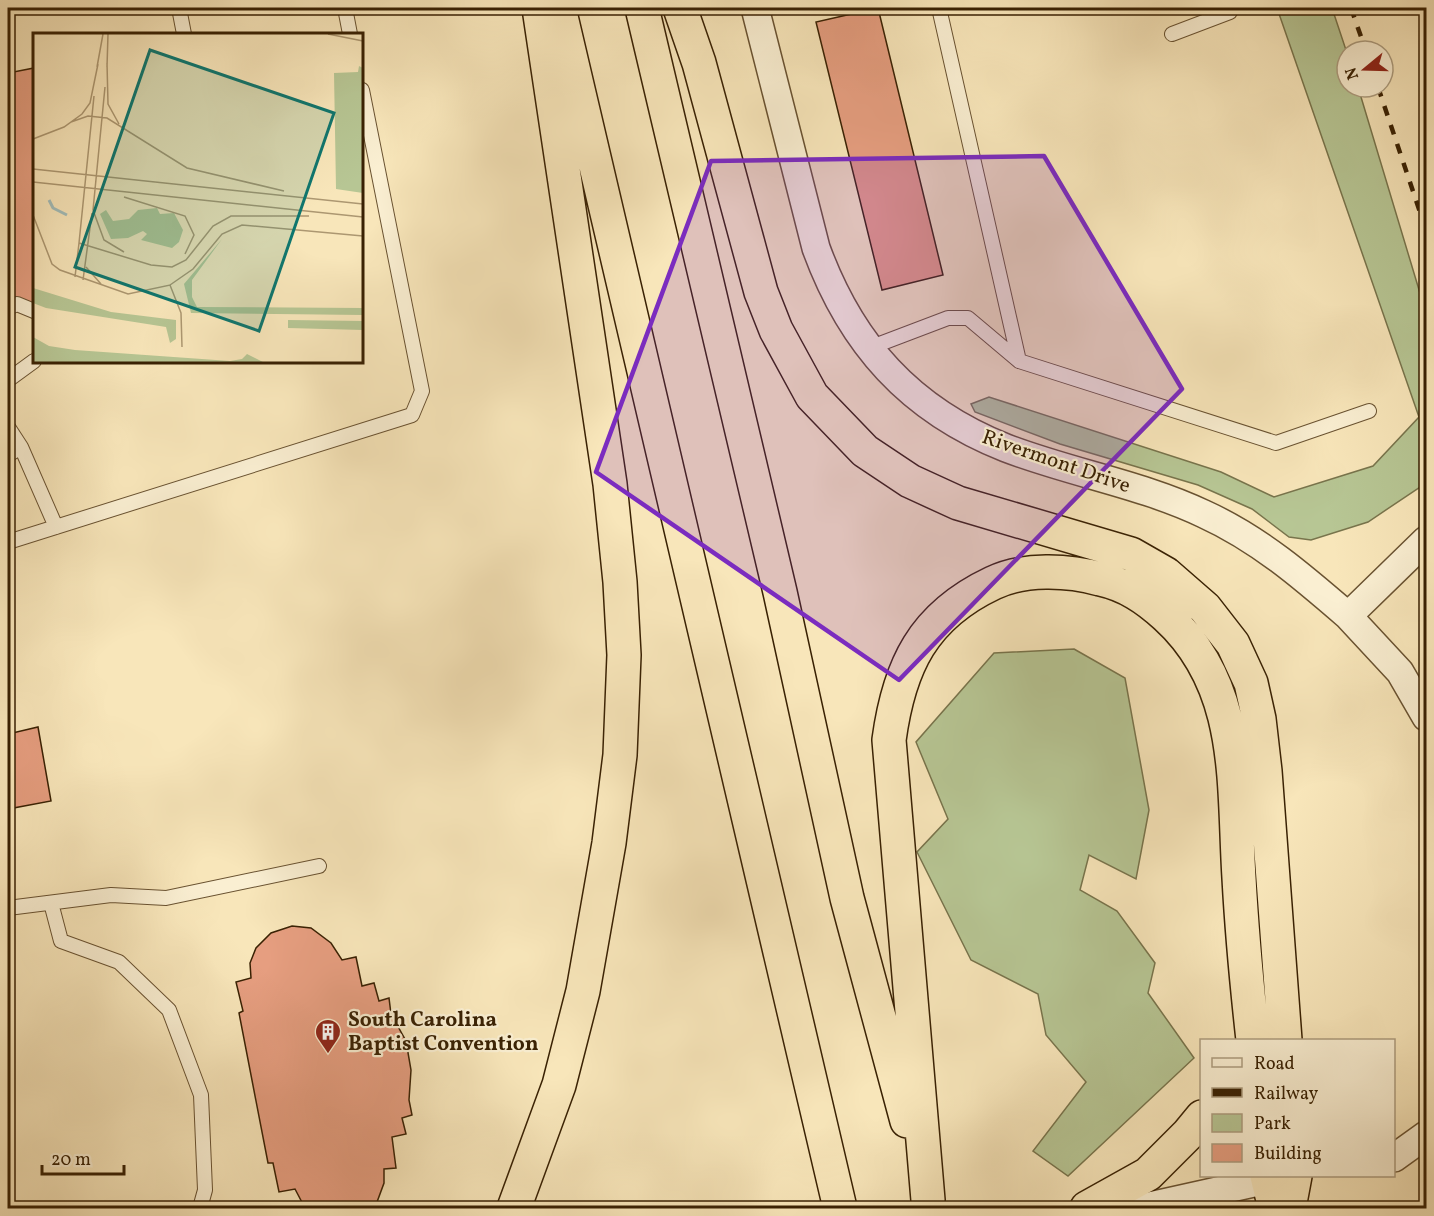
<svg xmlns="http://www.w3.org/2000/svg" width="1434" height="1216" viewBox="0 0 1434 1216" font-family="Vollkorn,serif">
<rect width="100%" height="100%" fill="#f8e6ba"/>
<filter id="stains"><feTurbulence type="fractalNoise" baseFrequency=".00333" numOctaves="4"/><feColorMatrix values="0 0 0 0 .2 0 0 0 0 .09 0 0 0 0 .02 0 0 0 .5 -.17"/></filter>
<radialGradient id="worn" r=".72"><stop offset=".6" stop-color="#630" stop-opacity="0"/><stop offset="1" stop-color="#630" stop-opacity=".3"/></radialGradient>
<path fill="#b7c694" stroke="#78744c" stroke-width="1.5" d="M 1277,8 L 1332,8 L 1347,53 L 1347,87 L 1358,87 L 1426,313 L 1426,483 L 1368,522 L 1311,540 L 1289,537 L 1252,509 L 1198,485 L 1060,444 L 975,412 L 971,404 L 989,397 L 1221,472 L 1274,497 L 1373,466 L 1419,417 Z
M 1074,649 L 1125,678 L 1149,810 L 1136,879 L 1089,855 L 1080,890 L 1117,911 L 1155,963 L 1148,993 L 1194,1058 L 1068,1176 L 1033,1151 L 1086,1082 L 1046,1035 L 1038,994 L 971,960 L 917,852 L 948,819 L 916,742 L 994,653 Z"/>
<path fill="#e69e80" stroke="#392103" stroke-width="1.5" d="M 878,8 L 943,275 L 882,290 L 816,22 Z
M 34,68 L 34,308 L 8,306 L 8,73 Z
M 38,727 L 51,801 L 8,809 L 8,734 Z
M 292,926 L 311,928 L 331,943 L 342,960 L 356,957 L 362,986 L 374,983 L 379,1001 L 389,998 L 391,1014 L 406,1041 L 411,1070 L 409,1100 L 412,1115 L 402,1118 L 406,1134 L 392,1137 L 396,1168 L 384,1169 L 384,1183 L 377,1202 L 371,1208 L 305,1208 L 295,1189 L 279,1192 L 273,1163 L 268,1163 L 239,1013 L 243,1011 L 236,982 L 251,978 L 250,963 L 256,948 L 271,933 Z"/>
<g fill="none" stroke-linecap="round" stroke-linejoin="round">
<defs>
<path id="lane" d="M 179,8 L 184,34
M 345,8 L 350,34
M 939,8 L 1019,361
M 1172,34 L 1230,12
M 8,308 L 17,304 L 34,311
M 869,348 L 948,318 L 968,318 L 1019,361 L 1276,443 L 1369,411
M 8,380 L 34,361
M 8,427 L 21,447 L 8,455
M 21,447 L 56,527
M 8,542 L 412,415 L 422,391 L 362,90
M 51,903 L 61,941 L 119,962 L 169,1010 L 201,1095 L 205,1190 L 200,1208
M 8,908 L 111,895 L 166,898 L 319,866"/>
<path id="street" d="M 755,8 L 816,248 C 851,344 910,410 1006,448 C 1071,473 1141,484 1204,514 C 1259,539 1303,577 1348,616
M 1426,540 L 1348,616 L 1400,672 L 1426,717
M 1394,1158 L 1426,1135
M 1141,1208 L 1267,1180 L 1287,1179"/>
<path id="highway" d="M 559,8 L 840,1208
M 642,8 L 780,592 L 847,898 L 907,1121
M 680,8 L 699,63 L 761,292 L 776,330 L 812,396 L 865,451 L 910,481 L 958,503 L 1131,554 L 1166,574 L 1205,608 L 1233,644 L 1251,683 L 1259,719 L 1265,771 L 1285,1040
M 1267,1176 L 1275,1208
M 928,1200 L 889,740 C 899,666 923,616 993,583 C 1024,568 1068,570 1100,579 C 1127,585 1146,598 1166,616 C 1243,686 1233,783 1239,878 C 1242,933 1247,986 1253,1040
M 514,1208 L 559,1085 L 583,991 L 609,843 L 620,755 L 624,655 L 620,582 L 610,484 L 539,8
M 1087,1208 L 1148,1174 L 1188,1134 L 1202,1117
M 1289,1208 L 1295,1176"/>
</defs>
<use href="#lane" stroke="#695231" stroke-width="16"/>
<use href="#street" stroke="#695231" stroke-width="30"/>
<use href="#highway" stroke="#392103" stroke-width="36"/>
<use href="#lane" stroke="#faefd2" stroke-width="14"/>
<use href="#street" stroke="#faefd2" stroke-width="27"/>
<use href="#highway" stroke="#f8e6ba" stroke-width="33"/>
<path stroke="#392103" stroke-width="4.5" stroke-dasharray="10 10" stroke-linecap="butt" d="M 1351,8 L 1366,51
M 1378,87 L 1426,230"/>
</g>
<path fill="#7b2cbf" fill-opacity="0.2" stroke="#7b2cbf" stroke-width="4.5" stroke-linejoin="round" d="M 1044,156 L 1182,389 L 899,680 L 596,472 L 711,161 Z"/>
<defs>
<symbol id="building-pin" viewBox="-11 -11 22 30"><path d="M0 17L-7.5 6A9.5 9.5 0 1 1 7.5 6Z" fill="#8f2418" stroke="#faefd2"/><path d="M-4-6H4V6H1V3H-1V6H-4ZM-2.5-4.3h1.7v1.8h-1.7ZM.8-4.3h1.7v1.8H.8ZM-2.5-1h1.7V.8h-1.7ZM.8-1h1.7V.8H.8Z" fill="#fff"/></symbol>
</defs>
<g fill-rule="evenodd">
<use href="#building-pin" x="313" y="1017" width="30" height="40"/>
</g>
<g text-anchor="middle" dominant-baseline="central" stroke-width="4.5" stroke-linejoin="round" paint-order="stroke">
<g font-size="21" fill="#392103" stroke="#faefd2">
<text transform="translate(1056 462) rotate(19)">Rivermont Drive</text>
</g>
<g font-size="21" font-weight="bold" fill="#392103" stroke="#faefd2" text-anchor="start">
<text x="348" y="1020">South Carolina<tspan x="348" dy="24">Baptist Convention</tspan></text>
</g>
</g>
<g transform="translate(33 33)">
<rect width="330" height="330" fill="#f8e6ba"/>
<path d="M 326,33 L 330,35 L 330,160 L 303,156 L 301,40 L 325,39 ZM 124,175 L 127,181 L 141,180 L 150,197 L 146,209 L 139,215 L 108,207 L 114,201 L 110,198 L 95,205 L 78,206 L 67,181 L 73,177 L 80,188 L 96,186 L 105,177 ZM 189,206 L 159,247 L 159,264 L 164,274 L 330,275 L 330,282 L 158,280 L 151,251 ZM 0,255 L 78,279 L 143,287 L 143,306 L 137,310 L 133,294 L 13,275 L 0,270 ZM 255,287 L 330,288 L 330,297 L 255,295 ZM 0,304 L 16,313 L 42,317 L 197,328 L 209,326 L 214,321 L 230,329 L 0,329 Z" fill="#b7c694"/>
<path fill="none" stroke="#a2bdba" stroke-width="3" d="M 16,167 L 20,175 L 34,182"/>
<path fill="none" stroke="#ac9771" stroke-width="1.5" d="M 295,1 L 330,8M 74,30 L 75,71 L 86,91M 64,34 L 70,1M 74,34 L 75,1M 38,89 L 55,83 L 74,85 L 154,135 L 251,158M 0,106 L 31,94 L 49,81 L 57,70 L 65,31M 0,136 L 330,171M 0,149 L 330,184M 91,164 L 152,183 L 161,202 L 152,221M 60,177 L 72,54M 60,177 L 71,207 L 91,219M 0,182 L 19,231 L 27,237 L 95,261 L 137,252 L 148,280 L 149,314M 46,210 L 61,63M 46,210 L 118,232 L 139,234 L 153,227 L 180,193 L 198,183 L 276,183M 53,234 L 68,251M 42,244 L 46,210M 50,247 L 59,180M 137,252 L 160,236 L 189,201 L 209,192 L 330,203"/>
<path fill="#0f766e" fill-opacity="0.15" stroke="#0f766e" stroke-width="3" d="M 117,17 L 301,80 L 226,298 L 42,234 Z"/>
<rect width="330" height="330" fill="none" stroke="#392103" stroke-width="3"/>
</g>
<rect width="1434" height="1216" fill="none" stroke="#f8e6ba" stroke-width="30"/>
<rect x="9" y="9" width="1416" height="1198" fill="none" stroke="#392103" stroke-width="3"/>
<rect x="15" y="15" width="1404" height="1186" fill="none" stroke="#392103" stroke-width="1.5"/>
<rect x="1200" y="1039" width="195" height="138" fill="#faefd2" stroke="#ad9d7f" stroke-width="1.5"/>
<rect x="1212" y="1058" width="30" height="9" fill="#faefd2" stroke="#ad9d7f" stroke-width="1.5"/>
<text x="1254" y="1069" font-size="18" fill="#392103">Road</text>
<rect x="1212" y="1088" width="30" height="9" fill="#392103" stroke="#ad9d7f" stroke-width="1.5"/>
<text x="1254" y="1099" font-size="18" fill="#392103">Railway</text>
<rect x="1212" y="1114" width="30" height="18" fill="#b7c694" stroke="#ad9d7f" stroke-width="1.5"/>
<text x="1254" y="1129" font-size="18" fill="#392103">Park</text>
<rect x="1212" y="1144" width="30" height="18" fill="#e69e80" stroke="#ad9d7f" stroke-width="1.5"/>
<text x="1254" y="1159" font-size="18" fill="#392103">Building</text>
<g transform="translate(1365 69) rotate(251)"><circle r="28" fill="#faefd2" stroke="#ad9d7f" stroke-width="1.5"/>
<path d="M0-4.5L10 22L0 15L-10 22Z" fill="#8f2418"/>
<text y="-9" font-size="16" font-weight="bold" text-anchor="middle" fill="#392103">N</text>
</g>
<path d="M42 1165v9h82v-9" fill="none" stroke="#392103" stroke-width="3"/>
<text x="51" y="1165" font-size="18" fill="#392103" stroke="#faefd2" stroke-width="4.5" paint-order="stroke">20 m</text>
<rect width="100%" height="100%" filter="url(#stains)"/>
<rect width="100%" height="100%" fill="url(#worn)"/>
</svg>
